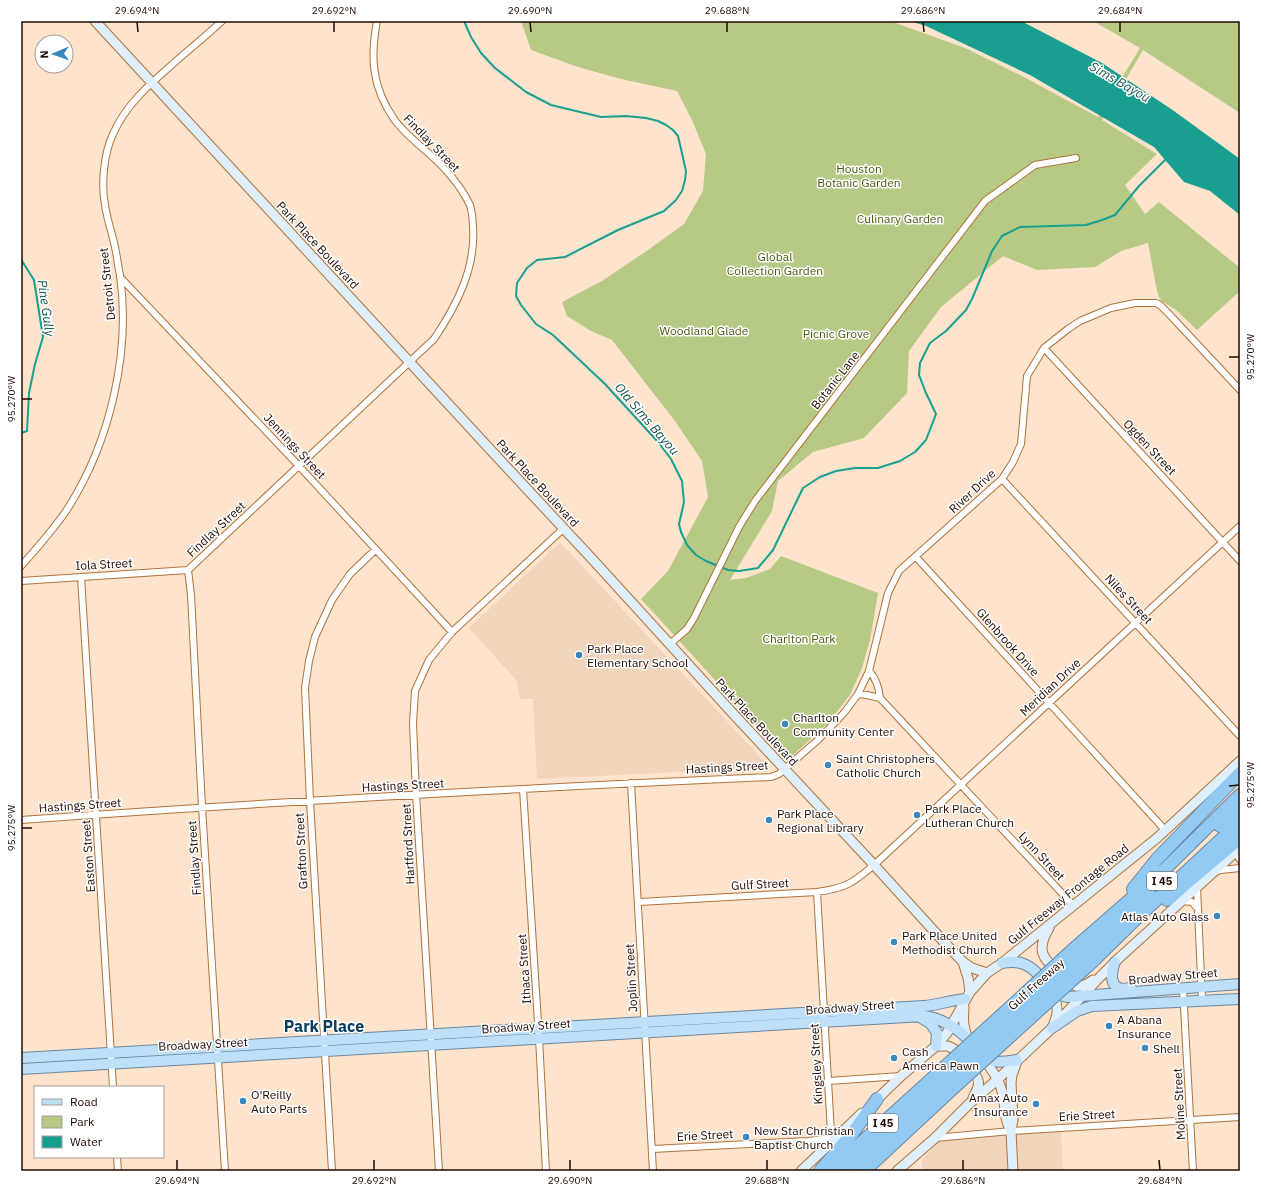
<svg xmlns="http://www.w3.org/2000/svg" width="1261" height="1192" viewBox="0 0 1261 1192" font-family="'IBM Plex Sans',sans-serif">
<rect width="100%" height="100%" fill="#fee3cd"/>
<path fill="#f0d4bc" d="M 560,542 L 765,762 L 761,768 L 537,779 L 533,699 L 520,699 L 517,681 L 469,628 Z
M 1061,1131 L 1063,1171 L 922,1171 L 922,1160 L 940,1140 Z"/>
<path fill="#b6ca85" d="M 521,21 L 890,21 L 965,48 L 1022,76 L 1098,117 L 1140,48 L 1093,21 L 1240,21 L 1240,113 L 1143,50 L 1102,120 L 1157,154 L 1125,185 L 1145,214 L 1159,202 L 1240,268 L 1240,291 L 1197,330 L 1176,310 L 1160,300 L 1157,291 L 1148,243 L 1121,251 L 1095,267 L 1037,270 L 1003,256 L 941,307 L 909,351 L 907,393 L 864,438 L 813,452 L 778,481 L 772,511 L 730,580 L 746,578 L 770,569 L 781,556 L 878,593 L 870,640 L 862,668 L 850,695 L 829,722 L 788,760 L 641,599 L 668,571 L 708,497 L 702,461 L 675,421 L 612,340 L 591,331 L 567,316 L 562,302 L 602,281 L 648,250 L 684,224 L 703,191 L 706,154 L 692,120 L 677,91 L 621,79 L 578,67 L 531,50 Z"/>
<path fill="#199f8f" d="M 910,21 L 1021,21 L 1102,63 L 1174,111 L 1240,159 L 1240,215 L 1210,191 L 1184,182 L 1154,147 L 1030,75 L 926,26 Z"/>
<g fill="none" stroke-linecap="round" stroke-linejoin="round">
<path stroke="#199f8f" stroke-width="2" d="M 464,21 L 471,37 L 481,53 L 495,68 L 526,92 L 551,105 L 601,117 L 626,116 L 646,118 L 658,121 L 666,125 L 673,130 L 678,136 L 686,171 L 685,180 L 682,191 L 676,200 L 664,211 L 618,230 L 565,257 L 537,260 L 527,268 L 517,283 L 516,296 L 521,305 L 536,324 L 553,335 L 605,384 L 658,442 L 671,459 L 682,481 L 684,502 L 679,524 L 681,532 L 687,545 L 696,555 L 706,561 L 728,570 L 739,571 L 758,568 L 773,550 L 803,488 L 820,477 L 836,471 L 855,468 L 878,468 L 900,461 L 915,452 L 926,440 L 936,414 L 926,393 L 919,375 L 920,363 L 930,343 L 946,331 L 966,310 L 972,299 L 992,251 L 1002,236 L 1020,227 L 1086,225 L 1102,220 L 1115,215 L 1139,186 L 1167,158
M 21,256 L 22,261 L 34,280 L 43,337 L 35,364 L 29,393 L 27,431 L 21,433"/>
<defs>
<path id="street" d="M 120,277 L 299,466 L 452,632
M 1044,348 L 1240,561
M 1002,479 L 1240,736
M 916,557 L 1165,830
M 21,566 C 38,547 55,528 68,508 C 110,442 131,352 120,275 C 118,266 117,256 115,247 C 112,233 107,219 105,205 C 101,184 104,153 113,134 C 126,104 151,83 175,62 C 191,48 207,35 222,21
M 81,577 L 113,1087
M 21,581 L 188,570
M 670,644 L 687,629 L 694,618 L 739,527 L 755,501 L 985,201 L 1035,165 L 1076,158
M 869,671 C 876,678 879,688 880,698
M 858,694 L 867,695 L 880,698 L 1073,905
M 631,783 L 653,1171
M 523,789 L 539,1038 L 546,1171
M 21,820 C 271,802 521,788 771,777 L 779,774 L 819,739 L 844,713 L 858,694 L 869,671 L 888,593 L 899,571 L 1002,479 L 1013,462 L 1021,444 L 1027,376 L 1044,348 L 1068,329 L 1080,321 L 1111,308 L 1135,303 L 1156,303 L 1160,305 L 1169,314 L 1240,390
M 1238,850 L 1238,856 L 1240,860
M 1217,871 L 1221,870 L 1240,868
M 1197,887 L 1202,1000
M 1182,901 L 1192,902 L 1198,909
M 639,902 L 817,892 C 846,888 853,883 874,865 L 1240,526
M 1183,989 L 1193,1171
M 828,1081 L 901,1076
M 935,1138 L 1011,1131 L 1240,1117
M 652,1149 L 808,1141 L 824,1139 L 834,1139 L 831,1133 L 829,1098 L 817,892
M 117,1157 L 118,1171
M 225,1171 L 202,807 L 191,595 L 188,570 L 434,339 C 457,305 476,268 473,226 C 473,220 472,212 470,205 C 464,192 454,179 444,168 C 429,151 407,138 394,119 C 372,87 370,58 377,21
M 332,1171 L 310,801 L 305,688 L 309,661 L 315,637 L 332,600 L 350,574 L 375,550
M 439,1171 L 416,794 L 413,723 L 415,691 L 429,660 L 452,632 L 564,528"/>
<path id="secondary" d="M 95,21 L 499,459 L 594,561 L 737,718 L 874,865 L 944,942 L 963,962 L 972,968 L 987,973
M 1049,928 C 1036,950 1042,958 1059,973 C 1064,978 1069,984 1076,986 C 1082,987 1089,983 1093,980
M 963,962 L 968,978 L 970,992
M 1053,991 C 1056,1003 1060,1011 1054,1023
M 964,1007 C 963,1020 963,1026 968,1039
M 936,1046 L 948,1046 L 954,1049 C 959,1055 977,1073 978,1080 C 980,1086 976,1092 973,1098
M 982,1056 C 991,1069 1000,1080 1003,1095 C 1006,1110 1003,1116 1011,1131
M 873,1103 L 901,1076 L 936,1046 L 947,1033 L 970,992 L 987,973 L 1002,963 L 1157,838 L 1240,761
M 801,1171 L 862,1113
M 897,1171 L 935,1138 L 969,1104 L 998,1079 L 1052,1028 L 1099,978 L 1118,959 L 1240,848
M 1013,1171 L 1011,1131 L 1013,1120 L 1011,1082 L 1012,1075 L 1016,1064"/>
<path id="primary" d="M 1115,962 C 1112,970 1108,985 1121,989 C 1123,989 1128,988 1131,988
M 1002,963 C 1021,959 1032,966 1043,980 C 1046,984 1050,989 1054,992 C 1058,995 1063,996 1068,997 L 1240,984
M 920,1017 L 931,1024 L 937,1033 L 936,1046
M 1052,1028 L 1077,1011 L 1092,1006 L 1240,999
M 21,1058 L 924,1006 C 938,1005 951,1000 965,999
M 21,1069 L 924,1016 C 941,1018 955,1027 967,1038 C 977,1047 979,1056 993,1061 C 1001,1063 1009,1061 1017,1060"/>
<path id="highway" d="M 1220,826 L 1240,807
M 1133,889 L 1157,859 L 1240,773
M 1167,900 L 1240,838
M 1077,946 L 1164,870 L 1240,795
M 1084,954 L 1149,893
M 1092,962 L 1140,915 L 1240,822
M 820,1171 L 852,1134 L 877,1099
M 830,1171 L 936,1075
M 847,1171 L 943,1083
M 864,1171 L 950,1091"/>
</defs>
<use href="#street" stroke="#af733b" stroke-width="8"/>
<use href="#secondary" stroke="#af733b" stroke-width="11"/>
<use href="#primary" stroke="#6b879f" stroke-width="12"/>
<use href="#highway" stroke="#6b879f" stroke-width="14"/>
<use href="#street" stroke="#fff" stroke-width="6"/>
<use href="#secondary" stroke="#dfeffc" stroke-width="9"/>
<use href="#primary" stroke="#bedff8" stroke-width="10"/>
<use href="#highway" stroke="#93caf4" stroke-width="12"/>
<defs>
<path id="highway-bridge" d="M 936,1075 L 1077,946
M 943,1083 L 1084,954
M 950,1091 L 1092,962"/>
</defs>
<use href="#highway-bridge" stroke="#6b879f" stroke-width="14" stroke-linecap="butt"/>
<use href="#highway-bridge" stroke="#93caf4" stroke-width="12"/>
</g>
<path fill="none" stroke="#210a00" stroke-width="1.5" d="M 137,22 L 138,32M 334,22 L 334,32M 530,22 L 531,32M 727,22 L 727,32M 923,22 L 924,32M 1120,22 L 1120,32M 1229,357 L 1239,357M 22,399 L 32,399M 1229,786 L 1239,785M 22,828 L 32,828M 177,1160 L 177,1170M 374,1160 L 374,1170M 570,1160 L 570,1170M 767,1160 L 767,1170M 963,1160 L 963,1170M 1159,1160 L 1160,1170"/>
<g fill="#3c87bb" stroke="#fff" stroke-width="1.5">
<circle cx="579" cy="655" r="4"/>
<circle cx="785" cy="724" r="4"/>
<circle cx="828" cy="765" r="4"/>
<circle cx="917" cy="815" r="4"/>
<circle cx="769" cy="820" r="4"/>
<circle cx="1217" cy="916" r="4"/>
<circle cx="894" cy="942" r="4"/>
<circle cx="1109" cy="1026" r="4"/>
<circle cx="1145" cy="1048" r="4"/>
<circle cx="894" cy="1058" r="4"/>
<circle cx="243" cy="1101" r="4"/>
<circle cx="1036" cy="1104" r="4"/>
<circle cx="746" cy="1137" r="4"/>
</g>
<g text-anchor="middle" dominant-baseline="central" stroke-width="3" stroke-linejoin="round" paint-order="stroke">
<g fill="#fff" stroke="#64544c" stroke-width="1">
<rect x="1147" y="872" width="30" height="18" rx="3"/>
<rect x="868" y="1114" width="30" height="18" rx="3"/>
</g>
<g font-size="11" font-weight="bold" fill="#210a00">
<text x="1162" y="881">I 45</text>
<text x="883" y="1123">I 45</text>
</g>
<g font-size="12" fill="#210a00" stroke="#fff">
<text transform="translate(432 143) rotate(46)">Findlay Street</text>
<text transform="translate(318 245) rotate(47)">Park Place Boulevard</text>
<text transform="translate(107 284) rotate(-96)">Detroit Street</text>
<text transform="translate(835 380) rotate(-52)">Botanic Lane</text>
<text transform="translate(295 446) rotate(47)">Jennings Street</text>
<text transform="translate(1150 447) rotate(47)">Ogden Street</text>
<text transform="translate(538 483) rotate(47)">Park Place Boulevard</text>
<text transform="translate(972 491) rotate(-43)">River Drive</text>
<text transform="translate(216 529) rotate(-43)">Findlay Street</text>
<text transform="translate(104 564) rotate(-3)">Iola Street</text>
<text transform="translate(1129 599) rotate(47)">Niles Street</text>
<text transform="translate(1008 642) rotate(48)">Glenbrook Drive</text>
<text transform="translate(1050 687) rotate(-43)">Meridian Drive</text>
<text transform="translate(757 722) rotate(47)">Park Place Boulevard</text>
<text transform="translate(727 767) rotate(-3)">Hastings Street</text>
<text transform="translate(403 785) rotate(-3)">Hastings Street</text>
<text transform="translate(80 805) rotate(-4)">Hastings Street</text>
<text transform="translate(408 844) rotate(-93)">Hartford Street</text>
<text transform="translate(301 851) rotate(-93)">Grafton Street</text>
<text transform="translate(88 856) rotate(-94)">Easton Street</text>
<text transform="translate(1042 856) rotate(47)">Lynn Street</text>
<text transform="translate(194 858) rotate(-94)">Findlay Street</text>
<text transform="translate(760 884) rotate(-3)">Gulf Street</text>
<text transform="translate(1068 894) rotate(-39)">Gulf Freeway Frontage Road</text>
<text transform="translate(524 969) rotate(-94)">Ithaca Street</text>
<text transform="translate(1173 976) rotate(-5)">Broadway Street</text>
<text transform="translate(631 978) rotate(-93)">Joplin Street</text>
<text transform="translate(1036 984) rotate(-42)">Gulf Freeway</text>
<text transform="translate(850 1007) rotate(-4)">Broadway Street</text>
<text transform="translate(526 1026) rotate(-4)">Broadway Street</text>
<text transform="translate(203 1044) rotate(-3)">Broadway Street</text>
<text transform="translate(816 1064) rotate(-93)">Kingsley Street</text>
<text transform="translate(1179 1104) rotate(-93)">Moline Street</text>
<text transform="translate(1087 1115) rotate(-3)">Erie Street</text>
<text transform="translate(705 1135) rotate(-3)">Erie Street</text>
</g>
<g font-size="12" fill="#4b5c0f" stroke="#fff">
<text x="859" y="168">Houston<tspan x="859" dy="14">Botanic Garden</tspan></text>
<text x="900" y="218">Culinary Garden</text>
<text x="775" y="256">Global<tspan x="775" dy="14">Collection Garden</tspan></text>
<text x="704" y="330">Woodland Glade</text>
<text x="836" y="333">Picnic Grove</text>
<text x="799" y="638">Charlton Park</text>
</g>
<g font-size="12" fill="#210a00" stroke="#fff" text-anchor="start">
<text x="587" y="648">Park Place<tspan x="587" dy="14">Elementary School</tspan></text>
<text x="793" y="717">Charlton<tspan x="793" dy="14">Community Center</tspan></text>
<text x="836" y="758">Saint Christophers<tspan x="836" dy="14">Catholic Church</tspan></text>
<text x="925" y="808">Park Place<tspan x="925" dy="14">Lutheran Church</tspan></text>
<text x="777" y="813">Park Place<tspan x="777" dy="14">Regional Library</tspan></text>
<text x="1209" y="916" text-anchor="end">Atlas Auto Glass</text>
<text x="902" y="935">Park Place United<tspan x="902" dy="14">Methodist Church</tspan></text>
<text x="1117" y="1019">A Abana<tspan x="1117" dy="14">Insurance</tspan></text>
<text x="1153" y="1048">Shell</text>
<text x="902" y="1051">Cash<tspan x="902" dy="14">America Pawn</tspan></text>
<text x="251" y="1094">O'Reilly<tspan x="251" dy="14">Auto Parts</tspan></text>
<text x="1028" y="1097" text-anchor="end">Amax Auto<tspan x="1028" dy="14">Insurance</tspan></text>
<text x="754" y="1130">New Star Christian<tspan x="754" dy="14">Baptist Church</tspan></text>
</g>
<g font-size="13" font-style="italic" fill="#12564d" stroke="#fff">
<text transform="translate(1120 82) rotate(30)">Sims Bayou</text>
<text transform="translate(46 308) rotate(82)">Pine Gully</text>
<text transform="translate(647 419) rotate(49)">Old Sims Bayou</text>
</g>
<g font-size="16" font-weight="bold" fill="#043f60" stroke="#fff">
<text x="324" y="1026">Park Place</text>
</g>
</g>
<rect width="1261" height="1192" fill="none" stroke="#ffffff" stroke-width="44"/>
<rect x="34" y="1086" width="130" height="72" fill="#ffffff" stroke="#a69d99"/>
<rect x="42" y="1099" width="20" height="6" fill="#bedff8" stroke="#a69d99"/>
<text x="70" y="1106" font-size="12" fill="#210a00">Road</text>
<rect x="42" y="1116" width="20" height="12" fill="#b6ca85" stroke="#a69d99"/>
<text x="70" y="1126" font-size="12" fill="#210a00">Park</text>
<rect x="42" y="1136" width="20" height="12" fill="#199f8f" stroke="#a69d99"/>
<text x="70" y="1146" font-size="12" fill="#210a00">Water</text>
<g transform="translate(54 54) rotate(268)"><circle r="19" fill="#ffffff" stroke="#a69d99"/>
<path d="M0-3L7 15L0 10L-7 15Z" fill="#3c87bb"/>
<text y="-6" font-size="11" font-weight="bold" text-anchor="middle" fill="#210a00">N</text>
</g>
<rect x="22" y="22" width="1217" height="1148" fill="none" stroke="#210a00" stroke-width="1.5"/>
<g font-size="10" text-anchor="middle" fill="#210a00">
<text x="137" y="14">29.694°N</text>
<text x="334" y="14">29.692°N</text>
<text x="530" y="14">29.690°N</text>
<text x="727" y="14">29.688°N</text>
<text x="923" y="14">29.686°N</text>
<text x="1120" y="14">29.684°N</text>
<text transform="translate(1250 357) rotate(-90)" y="4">95.270°W</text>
<text transform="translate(11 399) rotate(-90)" y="4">95.270°W</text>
<text transform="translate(1250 785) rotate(-90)" y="4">95.275°W</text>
<text transform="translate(11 828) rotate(-90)" y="4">95.275°W</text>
<text x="177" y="1184">29.694°N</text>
<text x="374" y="1184">29.692°N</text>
<text x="570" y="1184">29.690°N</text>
<text x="767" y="1184">29.688°N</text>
<text x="963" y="1184">29.686°N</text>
<text x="1160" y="1184">29.684°N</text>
</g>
</svg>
